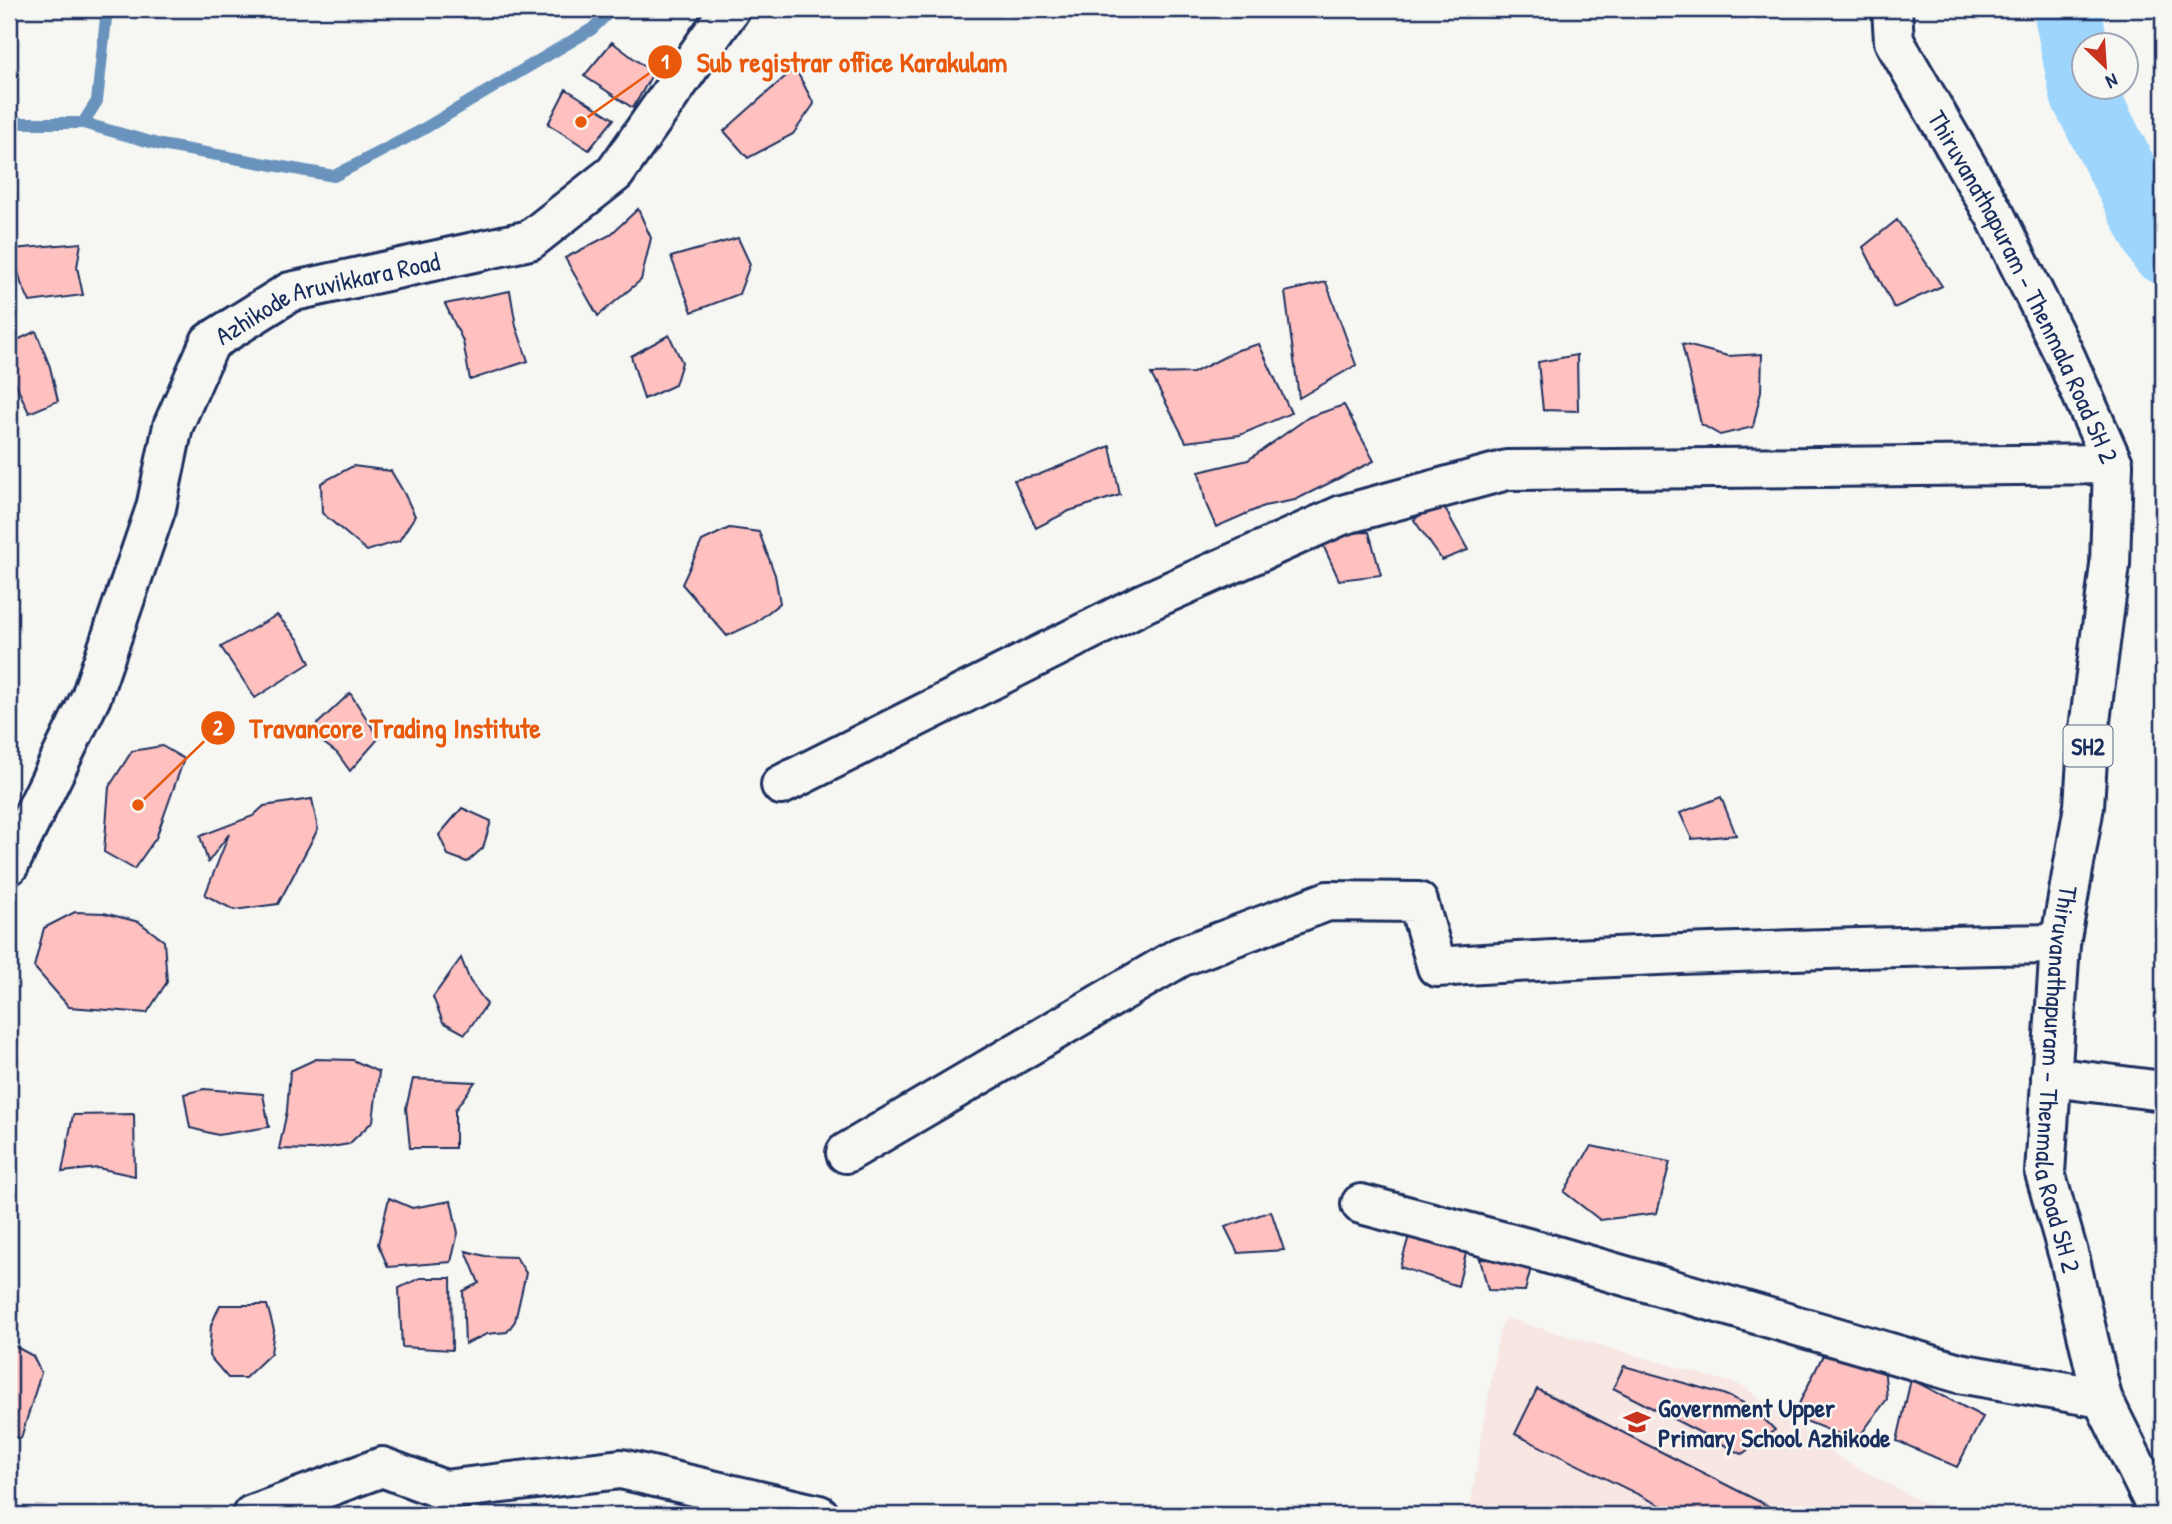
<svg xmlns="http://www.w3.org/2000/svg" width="2172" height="1524" viewBox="0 0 2172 1524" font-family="'Patrick Hand',sans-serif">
<rect width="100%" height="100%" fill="#f6f6f2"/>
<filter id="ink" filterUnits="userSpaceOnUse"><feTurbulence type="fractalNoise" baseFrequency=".0143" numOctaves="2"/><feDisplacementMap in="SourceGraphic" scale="14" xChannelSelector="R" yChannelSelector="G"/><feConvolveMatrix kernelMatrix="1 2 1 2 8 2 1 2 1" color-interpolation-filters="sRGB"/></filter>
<g filter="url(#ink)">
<path fill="#f8e6e3" d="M 1505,1318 L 1743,1386 L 1839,1458 L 1947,1515 L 1495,1515 L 1470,1509 L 1499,1332 Z"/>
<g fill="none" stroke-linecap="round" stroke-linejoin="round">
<path stroke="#6993bd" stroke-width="12" d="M 107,9 L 97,101 L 83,123 L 161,145 L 334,176 L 420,131 L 592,29 L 612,9
M 9,123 L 83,123"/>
<path stroke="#9dd5fc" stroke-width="68" d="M 2067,9 L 2084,94 L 2163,250"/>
</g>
<path fill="#fec1bf" stroke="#1b2f5e" stroke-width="2" d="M 612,42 L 653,73 L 633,108 L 584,76 Z
M 795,68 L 814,104 L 793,134 L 748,158 L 724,131 Z
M 566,89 L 614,119 L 589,150 L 548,124 Z
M 638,209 L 651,238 L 641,280 L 598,316 L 565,258 L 610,235 Z
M 1897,220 L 1942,286 L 1894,308 L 1863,247 Z
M 738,238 L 750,264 L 739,294 L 692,312 L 671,257 Z
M 81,243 L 77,267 L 83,295 L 30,302 L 21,283 L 13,249 Z
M 1326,282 L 1356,365 L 1299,398 L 1285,292 Z
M 510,291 L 516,326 L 528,361 L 470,380 L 463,341 L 445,304 Z
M 36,331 L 50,367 L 58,401 L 29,413 L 9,369 L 9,344 Z
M 669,335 L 682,362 L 675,385 L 644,399 L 631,356 Z
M 1259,344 L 1291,413 L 1240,435 L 1186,442 L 1151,374 L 1193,373 L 1238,350 Z
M 1682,344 L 1728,356 L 1762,354 L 1761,391 L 1753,427 L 1720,435 L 1701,424 Z
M 1577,355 L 1578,411 L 1543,410 L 1538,362 Z
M 1344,405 L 1374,461 L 1295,500 L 1264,506 L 1216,527 L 1206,504 L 1199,472 L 1248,460 L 1309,417 Z
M 1110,446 L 1120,495 L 1069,511 L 1036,528 L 1014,480 L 1038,475 Z
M 353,466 L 391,471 L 404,493 L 415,516 L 399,541 L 367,551 L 322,513 L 321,483 Z
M 1439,498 L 1468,550 L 1442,560 L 1414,520 Z
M 729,528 L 759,532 L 775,575 L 780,603 L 755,623 L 727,636 L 682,584 L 702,541 Z
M 1369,532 L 1381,575 L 1339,580 L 1323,545 L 1345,533 Z
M 277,615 L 299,640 L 310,663 L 255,698 L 221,647 Z
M 350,693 L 379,738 L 350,771 L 337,753 L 309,732 Z
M 162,746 L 184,759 L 156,838 L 134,869 L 104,852 L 109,787 L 132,751 Z
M 1721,797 L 1736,835 L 1692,839 L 1680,813 Z
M 312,799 L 318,829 L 278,904 L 234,910 L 205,895 L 229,834 L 208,862 L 200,836 L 253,816 L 264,806 Z
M 462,808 L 491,821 L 483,848 L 467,862 L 448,855 L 439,835 Z
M 75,912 L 104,913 L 139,922 L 164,941 L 167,982 L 147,1013 L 69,1007 L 34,967 L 44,928 Z
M 461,958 L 470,981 L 487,1004 L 465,1034 L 443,1022 L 433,997 Z
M 316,1059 L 353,1060 L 379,1072 L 373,1121 L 349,1144 L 314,1150 L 279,1149 L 287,1111 L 290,1071 Z
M 413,1079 L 475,1082 L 455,1110 L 455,1148 L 410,1148 L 406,1108 Z
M 204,1089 L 263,1094 L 269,1127 L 218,1135 L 190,1128 L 184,1094 Z
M 134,1114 L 135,1176 L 98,1168 L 62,1172 L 73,1115 Z
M 1591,1146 L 1670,1162 L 1657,1213 L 1600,1220 L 1564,1192 Z
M 389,1198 L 412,1208 L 451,1201 L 458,1233 L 451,1262 L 388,1267 L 378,1244 Z
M 1271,1211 L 1284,1250 L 1238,1253 L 1225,1227 Z
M 1409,1236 L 1470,1237 L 1458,1286 L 1400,1267 Z
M 466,1251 L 485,1256 L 516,1257 L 526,1273 L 515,1321 L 507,1332 L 487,1334 L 465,1344 L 463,1291 L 479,1283 Z
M 1480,1259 L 1533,1260 L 1525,1291 L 1488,1290 Z
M 420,1278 L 451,1278 L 452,1350 L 402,1347 L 399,1288 Z
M 220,1305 L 267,1305 L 274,1330 L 271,1353 L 245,1378 L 228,1378 L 209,1356 L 211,1325 Z
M 9,1343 L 33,1356 L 41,1373 L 21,1438 L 9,1437 Z
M 1825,1351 L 1884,1364 L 1887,1399 L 1856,1441 L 1793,1416 Z
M 1624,1366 L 1723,1394 L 1751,1406 L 1775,1430 L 1742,1454 L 1613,1388 Z
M 1911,1379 L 1983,1417 L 1957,1467 L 1897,1441 Z
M 1537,1389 L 1786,1515 L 1680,1515 L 1515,1434 Z"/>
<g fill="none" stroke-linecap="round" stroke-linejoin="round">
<defs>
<path id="street" d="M 781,785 L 1144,603 L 1342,515 L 1507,470 L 2113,464
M 2051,1077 L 2163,1091
M 846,1153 L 1180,957 L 1328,901 L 1418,902 L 1437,967 C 1645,953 1852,947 2060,944
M 1361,1204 L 1546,1253 L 1959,1373 L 2102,1398
M 252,1515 L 382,1467 L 444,1490 L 621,1469 L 819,1515"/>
<g id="secondary">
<path id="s1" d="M 9,865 L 91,697 L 156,508 L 173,426 L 210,342 L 290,292 L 530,240 L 615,173 L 730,9"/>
</g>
<g id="primary">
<path id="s2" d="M 1892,9 L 1894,41 L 1996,217 L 2065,356 L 2113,464 L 2110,565 L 2089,729 L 2084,806 L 2060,944 L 2045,1173 L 2070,1260 L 2102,1398 L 2160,1515"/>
</g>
</defs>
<use href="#street" stroke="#1b2f5e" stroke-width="44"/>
<use href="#secondary" stroke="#1b2f5e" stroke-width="44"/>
<use href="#primary" stroke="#1b2f5e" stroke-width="44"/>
<use href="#street" stroke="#f6f6f2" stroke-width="38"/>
<use href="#secondary" stroke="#f6f6f2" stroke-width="38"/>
<use href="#primary" stroke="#f6f6f2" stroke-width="38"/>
</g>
</g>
<defs>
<symbol id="school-bare" viewBox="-9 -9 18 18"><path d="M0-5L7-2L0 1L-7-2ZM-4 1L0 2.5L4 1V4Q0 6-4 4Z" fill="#c8321e" stroke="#f6f6f2" stroke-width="2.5" paint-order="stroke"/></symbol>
</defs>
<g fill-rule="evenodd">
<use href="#school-bare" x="1618" y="1403" width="38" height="38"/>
</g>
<g text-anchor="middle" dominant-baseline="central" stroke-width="5" stroke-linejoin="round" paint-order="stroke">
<rect fill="#f6f6f2" stroke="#5d6b8a" stroke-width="2" x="2063.5" y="725.5" width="49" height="41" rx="5"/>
<g font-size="24" font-weight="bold" fill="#1b2f5e">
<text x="2088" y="746">SH2</text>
</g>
<g font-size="26" fill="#1b2f5e" stroke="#f6f6f2">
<text stroke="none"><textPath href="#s2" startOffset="310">Thiruvanathapuram - Thenmala Road SH 2</textPath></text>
<text stroke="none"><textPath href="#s1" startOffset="690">Azhikode Aruvikkara Road</textPath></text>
<text stroke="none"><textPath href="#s2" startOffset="1129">Thiruvanathapuram - Thenmala Road SH 2</textPath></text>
</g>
<g font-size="26" font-weight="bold" fill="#1b2f5e" stroke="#f6f6f2" text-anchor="start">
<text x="1658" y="1407">Government Upper<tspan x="1658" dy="30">Primary School Azhikode</tspan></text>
</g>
</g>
<path fill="none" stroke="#e8590c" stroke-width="2.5" d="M581 122L665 62M138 805L218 728"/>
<g fill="#e8590c" stroke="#f6f6f2" stroke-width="2.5">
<circle cx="581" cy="122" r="7"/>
<circle cx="138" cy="805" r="7"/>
<circle cx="665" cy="62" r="18"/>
<circle cx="218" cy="728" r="18"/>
</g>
<g font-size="21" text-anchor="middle" font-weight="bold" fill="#fff">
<text x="665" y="69">1</text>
<text x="218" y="735">2</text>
</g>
<g font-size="28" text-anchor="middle" font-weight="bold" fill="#e8590c" stroke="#f6f6f2" stroke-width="5" stroke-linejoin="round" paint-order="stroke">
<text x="852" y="72">Sub registrar office Karakulam</text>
<text x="395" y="738">Travancore Trading Institute</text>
</g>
<rect width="2172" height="1524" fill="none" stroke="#f6f6f2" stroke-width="35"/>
<rect x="18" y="18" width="2137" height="1489" fill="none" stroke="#1b2f5e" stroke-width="2.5" filter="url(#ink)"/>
<g transform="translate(2105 66) rotate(155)"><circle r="33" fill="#f6f6f2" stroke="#9ea6b7" stroke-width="2"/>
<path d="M0-5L12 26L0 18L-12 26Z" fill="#c8321e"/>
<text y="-10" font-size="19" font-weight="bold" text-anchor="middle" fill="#1b2f5e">N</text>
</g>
</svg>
